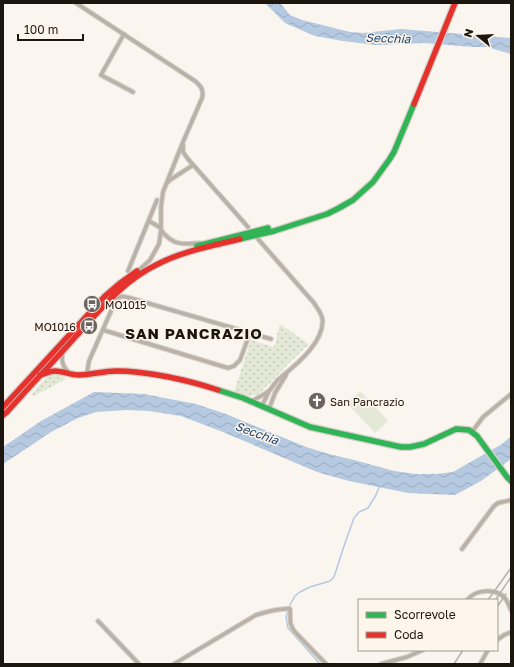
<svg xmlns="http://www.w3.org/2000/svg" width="514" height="667" viewBox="0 0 514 667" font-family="'Golos Text',sans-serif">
<defs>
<pattern id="green-dots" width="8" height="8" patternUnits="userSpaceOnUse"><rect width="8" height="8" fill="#e4e9d7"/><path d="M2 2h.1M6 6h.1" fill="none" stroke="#c3c7b7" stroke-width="1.8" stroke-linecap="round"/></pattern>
<pattern id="water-waves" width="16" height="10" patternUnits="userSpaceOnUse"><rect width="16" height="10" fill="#b5c9e0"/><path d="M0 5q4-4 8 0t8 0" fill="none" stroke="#9bacbf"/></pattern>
</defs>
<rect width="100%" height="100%" fill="#faf5ef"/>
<path fill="url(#green-dots)" d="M 280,324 L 309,344 L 288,364 L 260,393 C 252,398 243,395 234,392 L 251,340 L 274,347 Z
M 52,375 L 60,375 L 66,379 L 34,396 L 32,394 L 44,380 Z"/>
<path fill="#e4e9d7" d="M 360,391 L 388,421 L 375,433 L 347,403 Z"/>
<path fill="url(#water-waves)" d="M 265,3 L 280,3 L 290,15 L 302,20 L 350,32 L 363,33 L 401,29 L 511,38 L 511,54 L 487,47 L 473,47 L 424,43 L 376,45 L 343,41 L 315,36 L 285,23 Z
M 94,392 L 144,394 L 196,404 L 226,414 L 306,447 L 329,454 L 354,460 L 394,471 L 416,474 L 437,474 L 453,472 L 502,444 L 511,436 L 511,459 L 481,481 L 455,495 L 408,493 L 349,481 L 317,472 L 223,432 L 181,416 L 149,411 L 127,410 L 96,412 L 78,418 L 51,432 L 3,464 L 3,447 L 41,421 Z"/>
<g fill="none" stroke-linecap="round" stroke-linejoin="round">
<path stroke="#b5c9e0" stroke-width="1.5" d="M 320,664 L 288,628 L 286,617 L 290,605 L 295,596 L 300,592 L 310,587 L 330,581 L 334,577 L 343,549 L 354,518 L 359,512 L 368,508 L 376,495 L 379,487"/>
<defs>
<path id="street" d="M 76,3 L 195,81 C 201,86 204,90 202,98 L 183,142 L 163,192 L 161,207 L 161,230 L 159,244 L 150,260 L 138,271
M 124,34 L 101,75 L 133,92
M 183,145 L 183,152 L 188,159 L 248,227
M 168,182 L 170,180 L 193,165
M 149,221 L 161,228
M 161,230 C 172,245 183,245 200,243
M 128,271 L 157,200
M 103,330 L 228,368 L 234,366 L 240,360 L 250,333
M 63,351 C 61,360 62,366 69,373
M 87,373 L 89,361 L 115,302 C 119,295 123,296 130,298 L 271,339
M 251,401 C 258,398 264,395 270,390 C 273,386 276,381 280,378 C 296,365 327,340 322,317 C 320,311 317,308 314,303 L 258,239
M 262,406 L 269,391
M 269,409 L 275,393 L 286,375
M 472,432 L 483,417 L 511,394
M 462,549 L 494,506 L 498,503 L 511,500
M 467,600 C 476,589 495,588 505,598 C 508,602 509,606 511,610
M 98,621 L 139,664
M 497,640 L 504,635 L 511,632
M 174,664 L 256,615 C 266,612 280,608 290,609 C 291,619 288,623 295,632 L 326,664
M 381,664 L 407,657 L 423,650
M 480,664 L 488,650"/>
<path id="fast" d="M 240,239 L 274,231 L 327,214 L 339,208 L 353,200 L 373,182 L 389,160 L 394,152 L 414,104
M 197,246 L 268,228
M 218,390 L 243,398 L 310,427 L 401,447 L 410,447 L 424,444 L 456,429 L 469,430 L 477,436 L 507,477 L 511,481"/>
<path id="jam" d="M 414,104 L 455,3
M 40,375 C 45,374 50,371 55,371 C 62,371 71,375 79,375 C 91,375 103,371 116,371 C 147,371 188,380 218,390
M 3,407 L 105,296 L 119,284 L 137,271
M 3,415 L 7,412 C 30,386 54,361 77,335 C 101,309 123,281 156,265 C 182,251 212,246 240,239"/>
</defs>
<use href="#street" stroke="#d6d1cc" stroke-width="5.5"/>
<use href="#fast" stroke="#d6d1cc" stroke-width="8"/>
<use href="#jam" stroke="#d6d1cc" stroke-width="8"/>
<use href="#street" stroke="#bab1a7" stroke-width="3.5"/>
<use href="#fast" stroke="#30b455" stroke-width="5.5"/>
<use href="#jam" stroke="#e5322d" stroke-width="5.5"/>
<path stroke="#b9b2aa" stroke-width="1.5" d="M 496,599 L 511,577
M 488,600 L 511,568
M 497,607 L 506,594
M 454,664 L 463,650"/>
</g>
<defs>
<symbol id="bus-disc" viewBox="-11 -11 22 22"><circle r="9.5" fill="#6a645d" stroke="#fef5eb"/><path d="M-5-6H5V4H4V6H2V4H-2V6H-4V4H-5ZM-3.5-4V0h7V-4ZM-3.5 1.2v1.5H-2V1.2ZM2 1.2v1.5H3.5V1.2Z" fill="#fff"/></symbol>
<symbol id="church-disc" viewBox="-11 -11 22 22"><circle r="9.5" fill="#6a645d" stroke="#fef5eb"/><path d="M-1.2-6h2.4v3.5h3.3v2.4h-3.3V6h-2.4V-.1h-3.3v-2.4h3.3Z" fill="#fff"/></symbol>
</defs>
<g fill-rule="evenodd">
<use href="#bus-disc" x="82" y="294" width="20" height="20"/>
<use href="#bus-disc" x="79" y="316" width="20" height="20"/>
<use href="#church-disc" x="307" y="391" width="20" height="20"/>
</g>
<g text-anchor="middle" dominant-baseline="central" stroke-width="3" stroke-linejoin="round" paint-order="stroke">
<g font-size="11" fill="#1d160e" stroke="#fef5eb" text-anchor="start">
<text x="105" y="304">MO1015</text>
<text x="76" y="326" text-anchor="end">MO1016</text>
<text x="330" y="401">San Pancrazio</text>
</g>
<g font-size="12" font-style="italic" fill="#174371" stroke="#fef5eb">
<text transform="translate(388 38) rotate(2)">Secchia</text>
<text transform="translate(257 433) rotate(20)">Secchia</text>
</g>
<g font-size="15" font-weight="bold" letter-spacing="1" fill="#1d160e" stroke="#fef5eb">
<text x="194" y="333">SAN PANCRAZIO</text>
</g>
</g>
<rect width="514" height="667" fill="none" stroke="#1d160e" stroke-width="8"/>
<rect x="358" y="599" width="140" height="52" fill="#fef5eb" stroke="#a49c93"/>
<rect x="366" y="612" width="20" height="6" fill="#30b455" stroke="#a49c93"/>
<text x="394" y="619" font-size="12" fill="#1d160e">Scorrevole</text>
<rect x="366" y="632" width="20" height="6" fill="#e5322d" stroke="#a49c93"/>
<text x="394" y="639" font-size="12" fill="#1d160e">Coda</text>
<g transform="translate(478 36) rotate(288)" stroke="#fef5eb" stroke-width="3" paint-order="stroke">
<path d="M0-3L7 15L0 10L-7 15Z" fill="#1d160e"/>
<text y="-6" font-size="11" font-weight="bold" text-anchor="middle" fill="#1d160e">N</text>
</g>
<path d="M18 34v6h65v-6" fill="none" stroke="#1d160e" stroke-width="2"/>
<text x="24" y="34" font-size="12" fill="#1d160e" stroke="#fef5eb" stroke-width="3" paint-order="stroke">100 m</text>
</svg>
